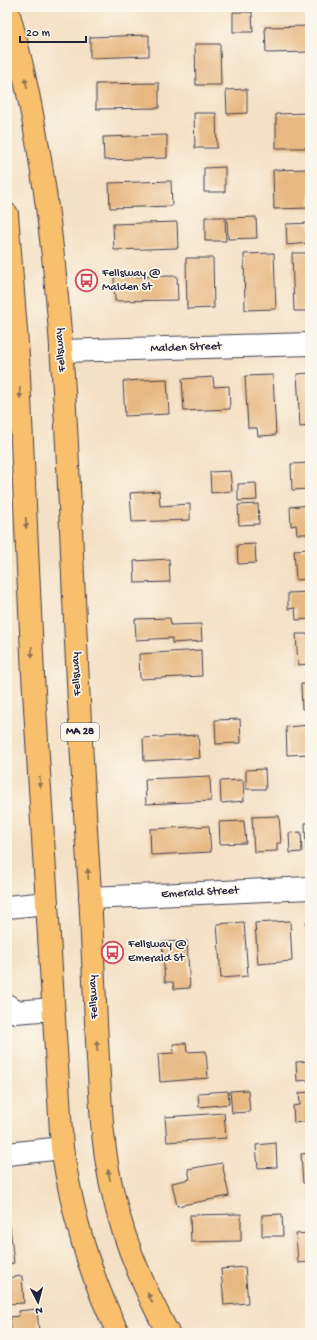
<svg xmlns="http://www.w3.org/2000/svg" width="317" height="1340" viewBox="0 0 317 1340" font-family="'Gochi Hand',sans-serif">
<rect width="100%" height="100%" fill="#fbf7ec"/>
<filter id="ink" filterUnits="userSpaceOnUse"><feTurbulence type="fractalNoise" baseFrequency=".025" numOctaves="2"/><feDisplacementMap in="SourceGraphic" scale="8" xChannelSelector="R" yChannelSelector="G"/><feConvolveMatrix kernelMatrix="1 2 1 2 8 2 1 2 1" color-interpolation-filters="sRGB"/></filter>
<filter id="wash" filterUnits="userSpaceOnUse"><feTurbulence type="fractalNoise" baseFrequency=".012" numOctaves="4" result="noise"/><feDisplacementMap in="SourceGraphic" scale="16" xChannelSelector="R" yChannelSelector="G"/><feGaussianBlur stdDeviation="0.9" result="paint"/><feColorMatrix in="noise" values="0 0 0 0 0 0 0 0 0 0 0 0 0 0 0 0 0 1.4 0 .05"/><feComposite in="paint" operator="in"/></filter>
<g filter="url(#wash)">
<rect width="100%" height="100%" fill="#f4e0c4"/>
<g id="blocks">
<path fill="#e7b881" d="M 77,7 L 124,7 L 124,8 L 77,9 Z
M 233,12 L 252,12 L 253,32 L 233,32 Z
M 310,26 L 310,52 L 266,53 L 265,27 Z
M 149,35 L 149,56 L 90,58 L 90,37 Z
M 195,44 L 220,44 L 221,85 L 196,85 Z
M 159,83 L 159,108 L 96,109 L 96,84 Z
M 247,89 L 247,113 L 227,114 L 226,90 Z
M 194,113 L 216,113 L 217,148 L 195,148 Z
M 310,113 L 310,148 L 276,148 L 276,114 Z
M 167,135 L 167,158 L 104,160 L 103,137 Z
M 225,167 L 225,192 L 204,192 L 204,168 Z
M 310,169 L 310,208 L 274,209 L 273,170 Z
M 171,181 L 172,206 L 110,208 L 109,183 Z
M 205,217 L 225,217 L 226,241 L 205,241 Z
M 256,217 L 257,238 L 228,239 L 227,218 Z
M 177,222 L 178,248 L 114,250 L 113,224 Z
M 310,223 L 310,243 L 287,245 L 286,224 Z
M 274,253 L 276,309 L 245,310 L 244,254 Z
M 292,253 L 310,253 L 310,311 L 294,311 Z
M 186,258 L 213,258 L 214,308 L 187,309 Z
M 177,276 L 178,300 L 115,301 L 114,277 Z
M 310,373 L 310,426 L 300,427 L 297,374 Z
M 273,375 L 276,435 L 258,436 L 257,428 L 248,428 L 245,376 Z
M 213,377 L 214,387 L 229,386 L 230,409 L 184,411 L 182,379 Z
M 167,379 L 169,414 L 125,416 L 123,381 Z
M 310,463 L 310,489 L 292,490 L 291,464 Z
M 230,471 L 232,491 L 211,493 L 210,472 Z
M 256,483 L 257,500 L 238,501 L 238,484 Z
M 159,491 L 160,506 L 190,504 L 190,520 L 132,522 L 130,493 Z
M 258,504 L 259,524 L 239,525 L 238,505 Z
M 310,505 L 310,534 L 297,534 L 296,525 L 291,526 L 290,507 Z
M 255,544 L 256,563 L 238,564 L 237,545 Z
M 310,549 L 310,579 L 296,580 L 294,550 Z
M 169,559 L 170,582 L 135,583 L 134,561 Z
M 310,592 L 310,619 L 296,620 L 295,608 L 288,609 L 288,593 Z
M 170,618 L 171,625 L 201,624 L 202,641 L 172,643 L 172,638 L 136,640 L 135,619 Z
M 296,634 L 310,634 L 310,664 L 298,665 Z
M 201,650 L 202,676 L 140,679 L 139,654 Z
M 301,684 L 310,684 L 310,709 L 302,709 Z
M 240,719 L 241,743 L 216,744 L 215,720 Z
M 310,725 L 310,754 L 287,755 L 286,727 Z
M 198,735 L 200,758 L 144,761 L 143,738 Z
M 265,769 L 266,789 L 246,789 L 246,770 Z
M 210,776 L 211,801 L 146,804 L 145,779 Z
M 243,780 L 244,801 L 221,803 L 220,781 Z
M 279,816 L 281,843 L 277,843 L 277,851 L 254,852 L 252,817 Z
M 244,821 L 246,843 L 220,844 L 219,822 Z
M 305,823 L 310,823 L 310,850 L 306,850 Z
M 209,826 L 211,852 L 151,855 L 150,829 Z
M 301,832 L 302,852 L 290,853 L 289,833 Z
M 290,921 L 292,961 L 258,964 L 255,923 Z
M 244,922 L 248,976 L 221,978 L 217,924 Z
M 306,922 L 310,922 L 310,960 L 309,961 Z
M 187,941 L 190,988 L 174,989 L 173,982 L 165,982 L 162,942 Z
M 186,1043 L 187,1052 L 206,1051 L 208,1078 L 160,1082 L 158,1054 L 174,1053 L 173,1044 Z
M 310,1061 L 310,1080 L 297,1081 L 296,1062 Z
M 248,1090 L 250,1112 L 232,1113 L 230,1091 Z
M 228,1091 L 229,1104 L 199,1107 L 198,1093 Z
M 310,1092 L 310,1121 L 294,1123 L 293,1106 L 300,1105 L 299,1093 Z
M 224,1113 L 226,1138 L 167,1142 L 165,1117 Z
M 276,1143 L 277,1167 L 258,1168 L 256,1145 Z
M 310,1153 L 310,1183 L 303,1183 L 301,1154 Z
M 222,1163 L 229,1196 L 177,1206 L 172,1183 L 190,1179 L 188,1169 Z
M 241,1214 L 241,1241 L 191,1242 L 190,1215 Z
M 282,1214 L 283,1236 L 262,1236 L 262,1215 Z
M 10,1226 L 14,1263 L 7,1264 L 7,1227 Z
M 310,1233 L 310,1262 L 298,1263 L 296,1234 Z
M 245,1267 L 248,1303 L 224,1305 L 221,1269 Z
M 22,1276 L 24,1303 L 7,1304 L 7,1278 Z
M 37,1309 L 39,1333 L 11,1333 L 10,1317 L 19,1316 L 18,1311 Z"/>
</g>
</g>
<g filter="url(#ink)">
<use href="#blocks" fill-opacity="0" stroke="#423e50" stroke-width="1"/>
<g fill="none" stroke-linecap="round" stroke-linejoin="round">
<defs>
<path id="minor" d="M 61,351 L 310,344
M 90,898 L 310,888
M 7,907 L 47,903
M 7,1005 L 15,1012 L 53,1009
M 7,1154 L 62,1148"/>
<path id="major" d="M 7,7 C 55,177 63,353 71,529 C 76,650 82,771 90,893 C 93,953 95,1014 99,1075 C 101,1113 103,1151 112,1189 C 123,1240 143,1287 168,1333
M 7,214 L 18,356 L 33,675 L 62,1148 C 73,1216 88,1271 118,1333"/>
</defs>
<use href="#minor" stroke="#423e50" stroke-width="24"/>
<use href="#major" stroke="#423e50" stroke-width="24"/>
<use href="#minor" stroke="#fff" stroke-width="22"/>
<use href="#major" stroke="#f8bf6c" stroke-width="22"/>
</g>
<defs><path id="oneway-solid" d="M-6-.8H1V-3.2L6.5 0L1 3.2V.8H-6Z"/></defs>
<g fill="#8d7054">
<use href="#oneway-solid" transform="translate(26 83) rotate(-102)"/>
<use href="#oneway-solid" transform="translate(20 393) rotate(88)"/>
<use href="#oneway-solid" transform="translate(26 523) rotate(87)"/>
<use href="#oneway-solid" transform="translate(32 652) rotate(87)"/>
<use href="#oneway-solid" transform="translate(40 782) rotate(86)"/>
<use href="#oneway-solid" transform="translate(88 874) rotate(-94)"/>
<use href="#oneway-solid" transform="translate(97 1046) rotate(-94)"/>
<use href="#oneway-solid" transform="translate(109 1175) rotate(-101)"/>
<use href="#oneway-solid" transform="translate(150 1298) rotate(-116)"/>
</g>
</g>
<defs>
<symbol id="bus-ring" viewBox="-11 -11 22 22"><circle r="9.5" fill="#fbf7ec" stroke="#d1495b" stroke-width="1.5"/><path d="M-5-6H5V4H4V6H2V4H-2V6H-4V4H-5ZM-3.5-4V0h7V-4ZM-3.5 1.2v1.5H-2V1.2ZM2 1.2v1.5H3.5V1.2Z" fill="#d1495b"/></symbol>
</defs>
<g fill-rule="evenodd">
<use href="#bus-ring" x="74" y="268" width="25" height="25"/>
<use href="#bus-ring" x="100" y="940" width="25" height="25"/>
</g>
<g text-anchor="middle" dominant-baseline="central" stroke-width="3.5" stroke-linejoin="round" paint-order="stroke">
<rect fill="#fbf7ec" stroke="#636270" stroke-width="1" x="61" y="723" width="38" height="18" rx="3"/>
<g font-size="11" font-weight="bold" fill="#22223b">
<text x="80" y="732">MA 28</text>
</g>
<g font-size="12" fill="#22223b" stroke="#fbf7ec" text-anchor="start">
<text x="102" y="274">Fellsway @<tspan x="102" dy="14">Malden St</tspan></text>
<text x="128" y="945">Fellsway @<tspan x="128" dy="14">Emerald St</tspan></text>
</g>
<g font-size="12" fill="#22223b" stroke="#fbf7ec">
<text transform="translate(186 348) rotate(-2)">Malden Street</text>
<text transform="translate(61 350) rotate(-95)">Fellsway</text>
<text transform="translate(77 674) rotate(-93)">Fellsway</text>
<text transform="translate(200 893) rotate(-3)">Emerald Street</text>
<text transform="translate(94 997) rotate(-93)">Fellsway</text>
</g>
</g>
<rect width="317" height="1340" fill="none" stroke="#fbf7ec" stroke-width="24"/>
<g transform="translate(38 1302) rotate(174)" stroke="#fbf7ec" stroke-width="3" paint-order="stroke">
<path d="M0-3L7 15L0 10L-7 15Z" fill="#22223b"/>
<text y="-6" font-size="11" font-weight="bold" text-anchor="middle" fill="#22223b">N</text>
</g>
<path d="M20 36v6h66v-6" fill="none" stroke="#22223b" stroke-width="2"/>
<text x="26" y="36" font-size="12" fill="#22223b" stroke="#fbf7ec" stroke-width="3" paint-order="stroke">20 m</text>
</svg>
